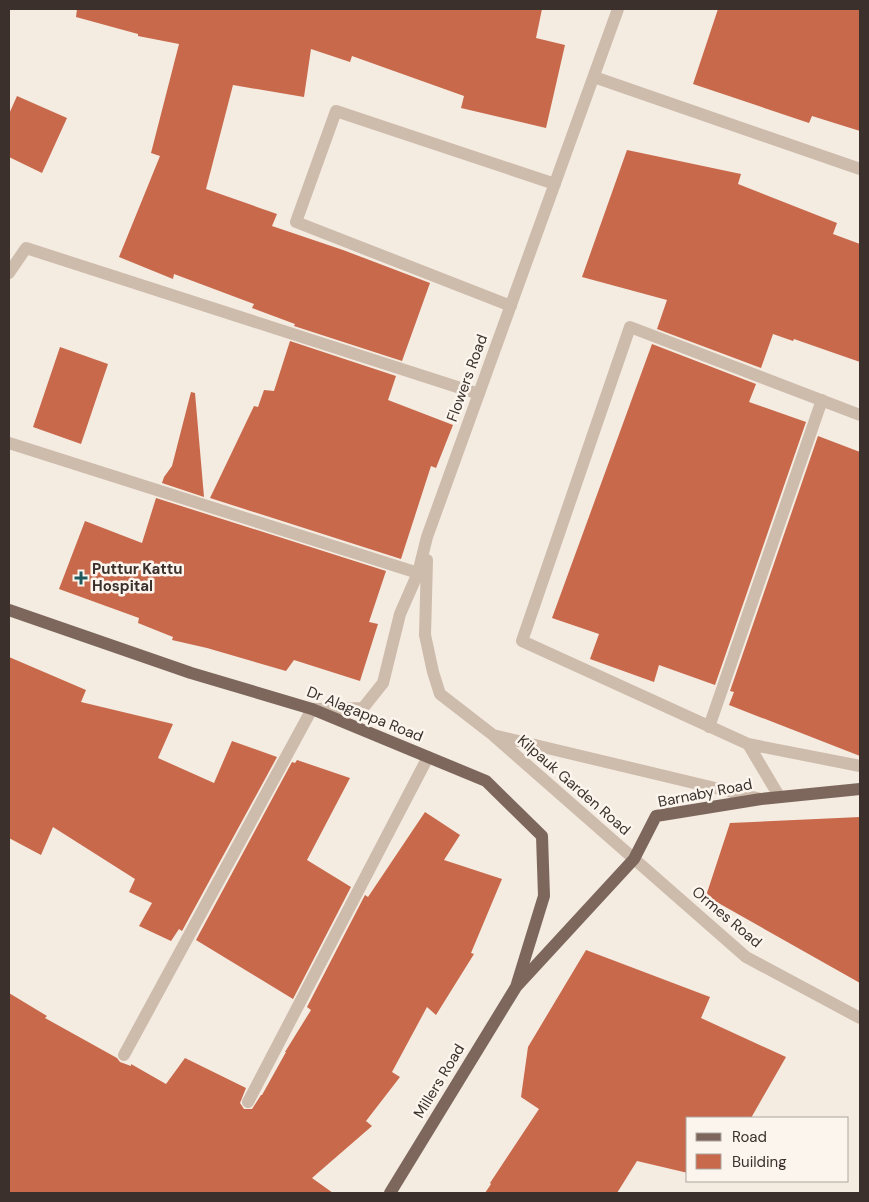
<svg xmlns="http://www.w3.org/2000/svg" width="869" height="1202" viewBox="0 0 869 1202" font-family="'DM Sans',sans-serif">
<rect width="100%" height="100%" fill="#f4ebe1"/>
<path fill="#c8694b" d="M 77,9 L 542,9 L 536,38 L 565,45 L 546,128 L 461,108 L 464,96 L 352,56 L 350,62 L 311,49 L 304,97 L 233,85 L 206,189 L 277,214 L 272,226 L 343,250 L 430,283 L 402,361 L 294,326 L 295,324 L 252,308 L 254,304 L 174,274 L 173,279 L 119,257 L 160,156 L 151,153 L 179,44 L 138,36 L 138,34 L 76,17 Z
M 718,9 L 860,9 L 860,131 L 812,116 L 809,123 L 693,84 Z
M 17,96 L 67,118 L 42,173 L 9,157 L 9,114 Z
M 627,150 L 741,174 L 738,184 L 837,223 L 833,234 L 860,244 L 860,362 L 794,339 L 793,341 L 773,334 L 761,368 L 657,329 L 667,300 L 582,277 Z
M 290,341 L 396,376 L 388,400 L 453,425 L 436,468 L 431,466 L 401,559 L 210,498 L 254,406 L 258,407 L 264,390 L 274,391 Z
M 652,344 L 756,384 L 749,402 L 806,422 L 715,685 L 659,665 L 654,682 L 590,659 L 599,634 L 552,618 Z
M 60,347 L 108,364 L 81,444 L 33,427 Z
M 191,392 L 195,393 L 204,497 L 162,483 L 164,477 L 172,466 Z
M 818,436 L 860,452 L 860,756 L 729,705 L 734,692 L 730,691 Z
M 156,498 L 386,571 L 369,622 L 378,624 L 360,681 L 294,660 L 286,671 L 207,648 L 172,640 L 173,637 L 138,623 L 139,618 L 59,589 L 85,521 L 142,543 Z
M 9,657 L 86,690 L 81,702 L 173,724 L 158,758 L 214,783 L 232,741 L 277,757 L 182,931 L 179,929 L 171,941 L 139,926 L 152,903 L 129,892 L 135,879 L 53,827 L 41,855 L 9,838 Z
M 297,760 L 350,778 L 307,860 L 351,887 L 293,999 L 196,940 L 292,762 L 295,763 Z
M 425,812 L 460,835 L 444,860 L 502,879 L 471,953 L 474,954 L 436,1015 L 427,1007 L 392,1072 L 400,1077 L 366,1121 L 372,1126 L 312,1178 L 333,1193 L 9,1193 L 9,993 L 47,1016 L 45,1018 L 117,1058 L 120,1062 L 131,1066 L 131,1064 L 166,1084 L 185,1058 L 246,1088 L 240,1103 L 244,1109 L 252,1109 L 261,1095 L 262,1095 L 286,1052 L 285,1052 L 311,1010 L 307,1007 L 365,895 L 368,897 Z
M 860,817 L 860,983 L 706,896 L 730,823 Z
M 586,950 L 710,997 L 701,1018 L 786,1057 L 751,1118 L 688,1118 L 688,1173 L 637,1161 L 617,1193 L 485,1193 L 491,1184 L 490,1183 L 539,1109 L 521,1097 L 528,1047 Z"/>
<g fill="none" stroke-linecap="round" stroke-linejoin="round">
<path stroke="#cdbbac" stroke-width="12" d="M 594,77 L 860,169
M 9,273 L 26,248 L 479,394
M 511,306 L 296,222 L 336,111 L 555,184
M 860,415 L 630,327 L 522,641 L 748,744 L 860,766
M 9,443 L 418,573
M 427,560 L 425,635 L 433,672 L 440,694 L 493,735 L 761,799
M 709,727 L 822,400
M 494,736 L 746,957 L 860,1018
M 748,744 L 779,796
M 124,1055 L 312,709 L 363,708 L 383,683 L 400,614 L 418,573 L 427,537 L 618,9
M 248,1102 L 428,757"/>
<path stroke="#7d675c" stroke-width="12" d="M 9,610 L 191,673 L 312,709 L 486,781 L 542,836 L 544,896 L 516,987
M 390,1193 L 516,987 L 634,859 L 656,816 L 761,799 L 860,789"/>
</g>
<path fill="#1f5a5e" stroke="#fbf5ee" stroke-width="2" d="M78.5 570.5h5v5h5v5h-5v5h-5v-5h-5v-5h5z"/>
<g text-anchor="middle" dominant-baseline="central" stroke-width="5" stroke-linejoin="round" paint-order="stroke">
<g font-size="15" fill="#3b302b" stroke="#fbf5ee">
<text transform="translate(467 378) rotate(-70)">Flowers Road</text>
<text transform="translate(365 714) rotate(22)">Dr Alagappa Road</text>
<text transform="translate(574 785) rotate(41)">Kilpauk Garden Road</text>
<text transform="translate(705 793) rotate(-11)">Barnaby Road</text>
<text transform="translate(727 917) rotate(40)">Ormes Road</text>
<text transform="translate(439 1081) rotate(-59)">Millers Road</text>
</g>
<g font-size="15" font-weight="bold" fill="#3b302b" stroke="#fbf5ee" text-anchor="start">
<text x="92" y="569">Puttur Kattu<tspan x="92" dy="17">Hospital</tspan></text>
</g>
</g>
<rect width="869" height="1202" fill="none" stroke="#3b302b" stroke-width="20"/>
<rect x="686" y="1117" width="162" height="65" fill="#fbf5ee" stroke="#aea6a0"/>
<rect x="696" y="1133" width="25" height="8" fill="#7d675c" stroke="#aea6a0"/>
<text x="732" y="1142" font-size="15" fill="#3b302b">Road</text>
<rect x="696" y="1154" width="25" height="15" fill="#c8694b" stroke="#aea6a0"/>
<text x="732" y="1167" font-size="15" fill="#3b302b">Building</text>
</svg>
